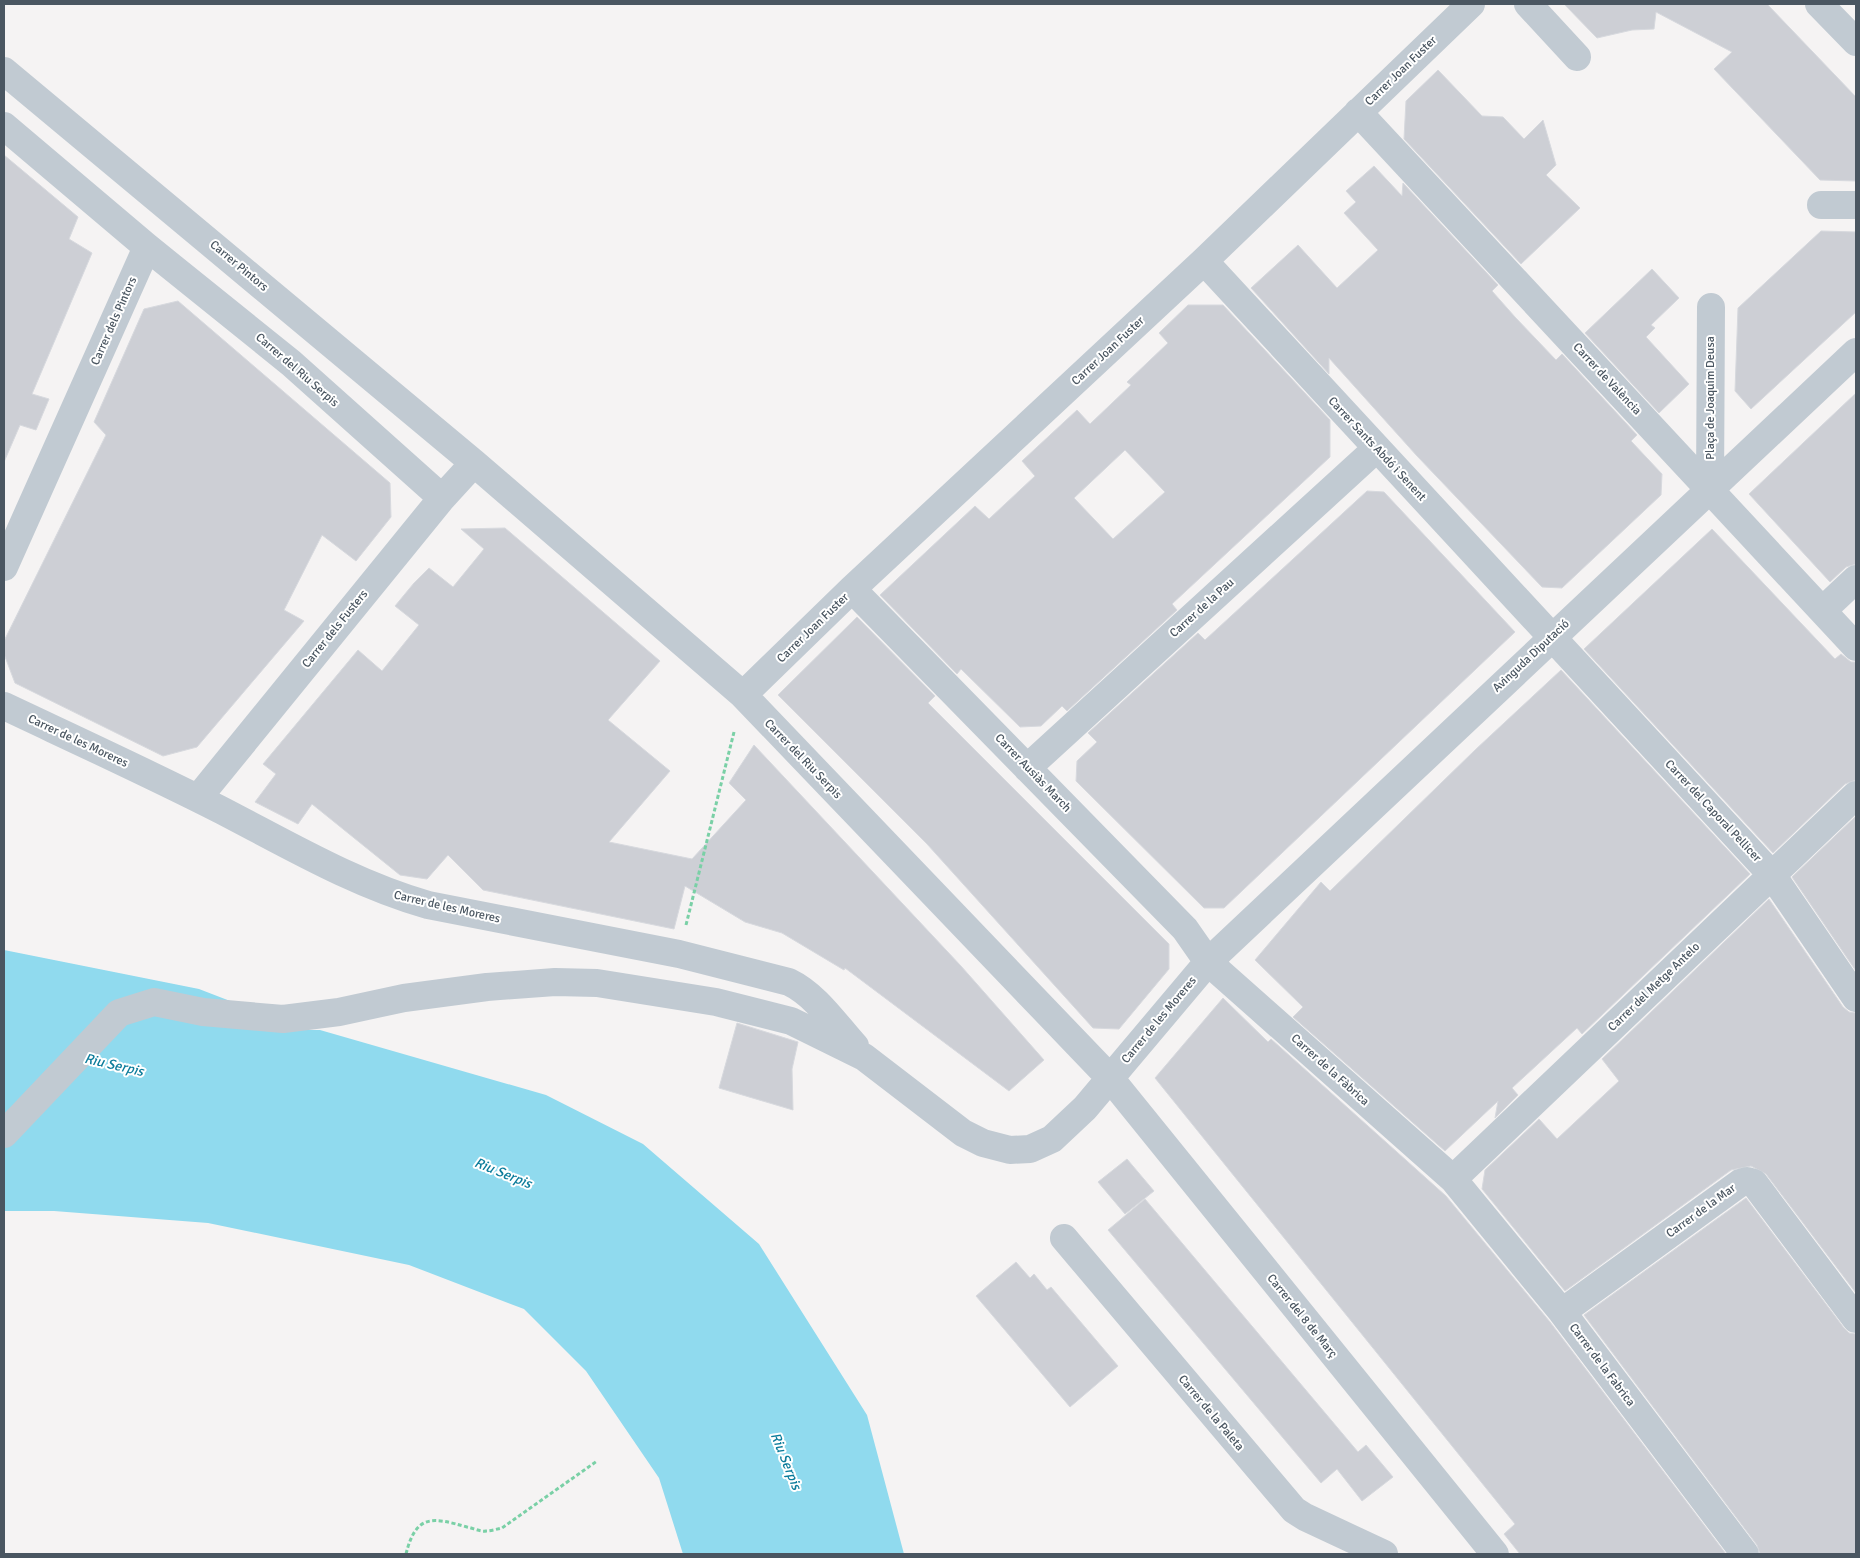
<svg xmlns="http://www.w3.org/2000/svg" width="1860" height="1558" viewBox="0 0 1860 1558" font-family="Signika,sans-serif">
<rect width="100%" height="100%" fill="#f5f3f3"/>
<path fill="#90daee" d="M 4,950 L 199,989 L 305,1030 L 320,1030 L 546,1095 L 643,1144 L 759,1244 L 867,1415 L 904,1554 L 683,1554 L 659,1478 L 586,1371 L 524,1309 L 409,1265 L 208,1223 L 54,1211 L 4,1211 Z"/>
<path fill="#cdcfd5" stroke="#d7d9de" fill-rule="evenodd" d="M 1564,4 L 1767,4 L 1856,97 L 1856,181 L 1820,180 L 1714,69 L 1732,52 L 1656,12 L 1654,29 L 1632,30 L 1597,38 Z
M 1438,70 L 1482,116 L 1503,117 L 1524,139 L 1543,120 L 1556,165 L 1546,175 L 1580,208 L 1521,264 L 1404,139 L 1406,101 Z
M 4,155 L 78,217 L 69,239 L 92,253 L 32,394 L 49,399 L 36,430 L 20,425 L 4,462 Z
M 1374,166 L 1402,196 L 1403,183 L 1498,285 L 1492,291 L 1515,317 L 1556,360 L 1562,354 L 1637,435 L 1631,441 L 1662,474 L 1661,495 L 1562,588 L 1542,587 L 1417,456 L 1329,358 L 1329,374 L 1251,288 L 1298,245 L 1337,288 L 1378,250 L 1344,213 L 1356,202 L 1346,191 Z
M 1821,231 L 1856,232 L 1856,312 L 1751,409 L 1735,391 L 1738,308 Z
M 1652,269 L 1679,298 L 1651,325 L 1655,328 L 1646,337 L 1689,384 L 1659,413 L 1585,333 Z
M 178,301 L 390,483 L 391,517 L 356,561 L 322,535 L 284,610 L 304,621 L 197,747 L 163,756 L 15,683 L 4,654 L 4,641 L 106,435 L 94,422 L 144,309 Z
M 1188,305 L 1223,305 L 1330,420 L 1330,457 L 1172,604 L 1177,610 L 1067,711 L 1062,706 L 1041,726 L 1020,727 L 961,669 L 957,674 L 880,595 L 975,506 L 989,519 L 1035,476 L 1022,461 L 1077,410 L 1090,424 L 1131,385 L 1127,382 L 1168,343 L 1159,333 ZM 1125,450 L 1165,492 L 1113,539 L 1074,498 Z
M 1856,393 L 1856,564 L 1846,567 L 1830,582 L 1749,494 Z
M 1367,491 L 1384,492 L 1515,632 L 1224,908 L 1204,908 L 1076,781 L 1077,761 L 1097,742 L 1088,733 L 1198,633 L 1205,640 Z
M 505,528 L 660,661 L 608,720 L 670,771 L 609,842 L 692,859 L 746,800 L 729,783 L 754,745 L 961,966 L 1044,1060 L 1009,1091 L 845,968 L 844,970 L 782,933 L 745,922 L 685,886 L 674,929 L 483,890 L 448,855 L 427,879 L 400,875 L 312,804 L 298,824 L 255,802 L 276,774 L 263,764 L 358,650 L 382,671 L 419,625 L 395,606 L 414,583 L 429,568 L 453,587 L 484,549 L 461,529 Z
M 1712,529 L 1835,659 L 1841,654 L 1851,662 L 1856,662 L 1856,780 L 1845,784 L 1773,853 L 1584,649 Z
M 857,617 L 935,696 L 928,703 L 1169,944 L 1169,969 L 1119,1029 L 1093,1028 L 927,844 L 778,695 Z
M 1561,670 L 1750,874 L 1582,1034 L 1577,1028 L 1512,1088 L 1518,1095 L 1495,1118 L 1498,1101 L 1445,1151 L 1293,1017 L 1303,1007 L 1255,960 L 1321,882 L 1330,891 L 1475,750 Z
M 1856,816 L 1856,971 L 1792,877 Z
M 1769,899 L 1843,1007 L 1849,1012 L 1856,1013 L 1856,1293 L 1766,1174 L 1751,1166 L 1731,1170 L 1565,1291 L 1482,1189 L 1485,1170 L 1539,1119 L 1557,1139 L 1619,1081 L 1602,1059 Z
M 1223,998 L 1268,1042 L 1271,1039 L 1446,1196 L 1550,1322 L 1726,1554 L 1520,1554 L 1504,1534 L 1515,1524 L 1155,1078 Z
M 737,1023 L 798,1042 L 792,1069 L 793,1110 L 719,1088 Z
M 1127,1159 L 1154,1191 L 1125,1214 L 1098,1182 Z
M 1746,1198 L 1844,1328 L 1849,1333 L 1856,1334 L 1856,1554 L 1760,1554 L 1757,1545 L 1584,1315 Z
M 1145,1199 L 1358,1452 L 1366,1445 L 1393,1477 L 1362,1501 L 1337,1469 L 1321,1483 L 1108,1230 Z
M 1016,1262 L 1030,1278 L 1034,1274 L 1047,1290 L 1051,1287 L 1118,1366 L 1070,1407 L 976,1296 Z"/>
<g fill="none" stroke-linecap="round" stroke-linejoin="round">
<path stroke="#7ad0a6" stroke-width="3" stroke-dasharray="4 2.5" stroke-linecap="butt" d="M 686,925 L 734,732
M 406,1554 C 416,1514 432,1517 467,1527 C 473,1528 480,1532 486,1531 C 491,1531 497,1529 502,1528 L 597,1461"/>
<path stroke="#c1cad2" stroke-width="28" d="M 1528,4 L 1577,57
M 1819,4 L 1856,42
M 4,71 L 474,463 L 743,695 L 1110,1078 L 1495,1554
M 1358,112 L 1856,647
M 4,126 L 147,247 L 291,363 L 442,498
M 1821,205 L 1856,205
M 1204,261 L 1772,875 L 1856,998
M 1710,489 L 1711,307
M 4,567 L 147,247
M 852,589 L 1185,929 L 1208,962 L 1453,1179 L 1562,1312 L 1745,1554
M 1823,610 L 1856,579
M 743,695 L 852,589 L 1204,261 L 1471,4
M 4,706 C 76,740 148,773 219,809 C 287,844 354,884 428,905 L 679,954 L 789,982 C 816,995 835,1024 855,1046
M 1027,768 L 1376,449
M 198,798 L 442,498 L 474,463
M 4,1134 L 119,1013 L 154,1002 L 203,1012 L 283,1019 L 339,1012 L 404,998 L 487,987 L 555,982 L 597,983 L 716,1002 L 791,1021 L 864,1057 L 963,1133 L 983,1143 L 1010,1150 L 1030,1149 L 1052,1139 L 1085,1108 L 1208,962 L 1856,352
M 1453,1179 L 1856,795
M 1064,1238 L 1294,1510 L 1305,1517 L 1384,1554
M 1562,1312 L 1740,1183 L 1747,1181 L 1754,1183 L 1856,1319"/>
</g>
<g text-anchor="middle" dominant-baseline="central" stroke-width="4" stroke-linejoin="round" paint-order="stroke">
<g font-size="12" fill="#4a5661" stroke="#fff">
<text transform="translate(1401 71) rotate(-44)">Carrer Joan Fuster</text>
<text transform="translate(239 266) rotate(40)">Carrer Pintors</text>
<text transform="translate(114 321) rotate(-66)">Carrer dels Pintors</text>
<text transform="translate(1108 351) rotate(-43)">Carrer Joan Fuster</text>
<text transform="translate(297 370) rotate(41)">Carrer del Riu Serpis</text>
<text transform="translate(1607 379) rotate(47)">Carrer de València</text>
<text transform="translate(1710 398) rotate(-90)">Plaça de Joaquim Deusa</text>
<text transform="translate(1377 449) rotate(47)">Carrer Sants Abdó i Senent</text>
<text transform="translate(1202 608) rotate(-42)">Carrer de la Pau</text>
<text transform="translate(813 628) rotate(-44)">Carrer Joan Fuster</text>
<text transform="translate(335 629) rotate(-51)">Carrer dels Fusters</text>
<text transform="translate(1531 656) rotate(-43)">Avinguda Diputació</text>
<text transform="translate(78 741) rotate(25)">Carrer de les Moreres</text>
<text transform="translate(803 759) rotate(46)">Carrer del Riu Serpis</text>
<text transform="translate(1033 773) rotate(46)">Carrer Ausiàs March</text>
<text transform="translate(1713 811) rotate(47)">Carrer del Caporal Pellicer</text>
<text transform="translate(447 907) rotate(13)">Carrer de les Moreres</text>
<text transform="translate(1654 987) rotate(-44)">Carrer del Metge Antelo</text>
<text transform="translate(1159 1020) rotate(-50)">Carrer de les Moreres</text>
<text transform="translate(1330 1070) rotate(42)">Carrer de la Fàbrica</text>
<text transform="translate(1701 1211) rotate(-36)">Carrer de la Mar</text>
<text transform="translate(1302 1316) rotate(51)">Carrer del 8 de Març</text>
<text transform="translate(1602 1365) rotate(53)">Carrer de la Fabrica</text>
<text transform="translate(1211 1413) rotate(50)">Carrer de la Paleta</text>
</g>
<g font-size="14" font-style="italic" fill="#0c7c9b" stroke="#fff">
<text transform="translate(114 1065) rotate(13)">Riu Serpis</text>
<text transform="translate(503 1173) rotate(22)">Riu Serpis</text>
<text transform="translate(786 1461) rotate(68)">Riu Serpis</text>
</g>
</g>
<rect width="1860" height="1558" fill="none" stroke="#4a5661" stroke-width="10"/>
</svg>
